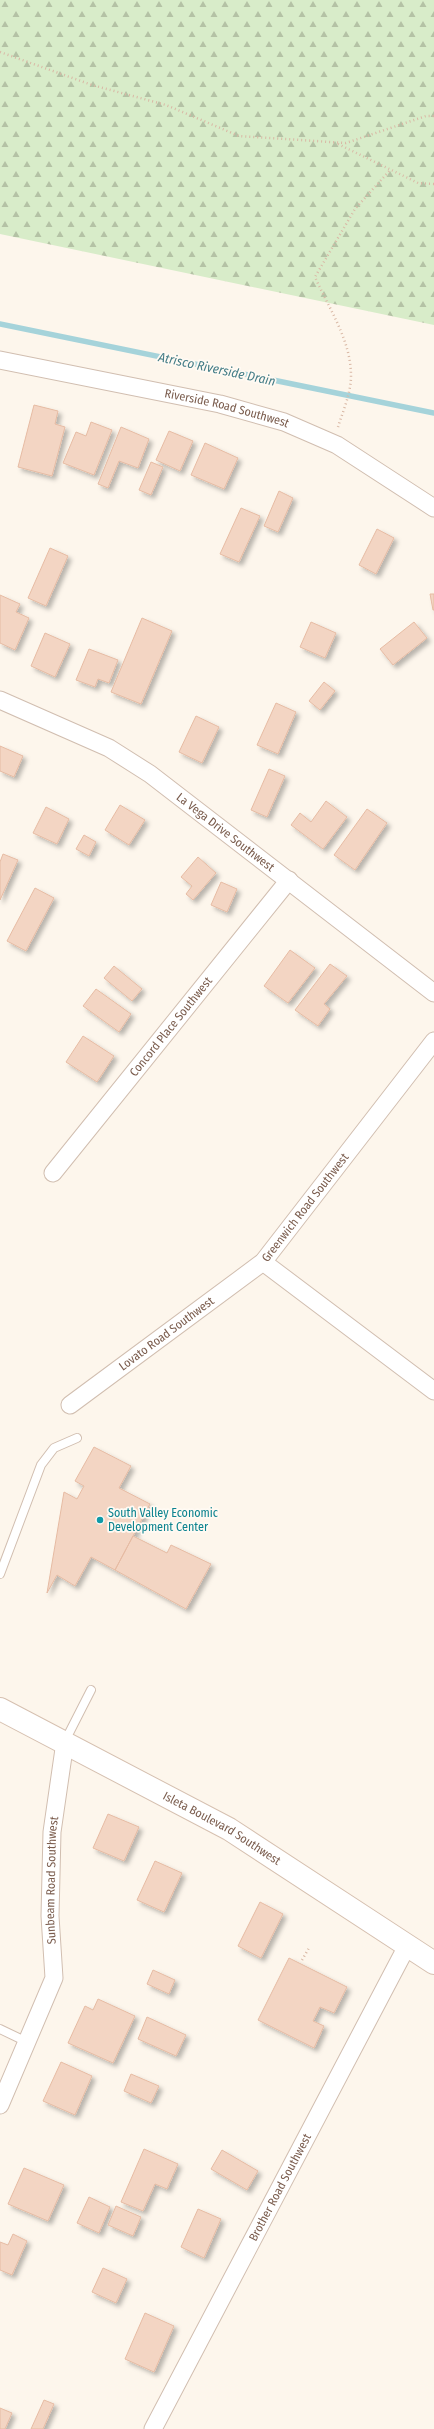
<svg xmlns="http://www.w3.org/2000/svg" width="434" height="2429" viewBox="0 0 434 2429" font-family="'Fira Sans Condensed',sans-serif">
<defs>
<pattern id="forest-firs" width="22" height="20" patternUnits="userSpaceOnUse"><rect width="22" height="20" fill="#d8ecc9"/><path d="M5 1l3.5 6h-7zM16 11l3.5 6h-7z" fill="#b4c2a5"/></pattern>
<filter id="shadow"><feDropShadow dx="3.5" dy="3.5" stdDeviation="2" flood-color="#0004"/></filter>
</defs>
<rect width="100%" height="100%" fill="#fdf6ec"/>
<path fill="url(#forest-firs)" d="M 0,0 L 434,0 L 434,325 L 0,234 Z"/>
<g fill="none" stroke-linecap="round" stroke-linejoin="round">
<path stroke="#a5d3da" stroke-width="5.5" d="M 0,324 L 434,413"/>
</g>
<path fill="#f3d5c3" stroke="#e6bba3" filter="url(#shadow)" d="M 34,405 L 58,411 L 55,424 L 65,427 L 52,476 L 18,467 Z
M 91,422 L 112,430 L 94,475 L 63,463 L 76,432 L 86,436 Z
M 121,427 L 149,439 L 138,468 L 119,461 L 108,488 L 98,484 Z
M 169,431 L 193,441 L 180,471 L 156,460 Z
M 205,443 L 238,458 L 224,489 L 191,475 Z
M 151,462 L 163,467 L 151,495 L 139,490 Z
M 279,491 L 293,498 L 278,532 L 264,526 Z
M 241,508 L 260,516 L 239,562 L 220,554 Z
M 377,529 L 394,538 L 376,574 L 359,565 Z
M 50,548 L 68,556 L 46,606 L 28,598 Z
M 430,594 L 434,594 L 434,610 L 433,610 Z
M 0,595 L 20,604 L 16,612 L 29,618 L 15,650 L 0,643 Z
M 142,618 L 172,631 L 141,704 L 111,692 Z
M 311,622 L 336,633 L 325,658 L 300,647 Z
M 414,622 L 427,638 L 393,665 L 380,649 Z
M 45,633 L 70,644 L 55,677 L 31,666 Z
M 89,649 L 118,660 L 109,683 L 98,679 L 95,687 L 76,680 Z
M 324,682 L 335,691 L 320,710 L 309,701 Z
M 276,703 L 296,712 L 278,754 L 257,745 Z
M 196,716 L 219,727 L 202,763 L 179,752 Z
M 0,746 L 23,756 L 14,777 L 0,771 Z
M 269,769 L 285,776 L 267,817 L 251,810 Z
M 326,801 L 347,817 L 323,849 L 291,825 L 300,813 L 311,822 Z
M 120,805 L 145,820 L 129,845 L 105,830 Z
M 46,807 L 69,819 L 57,844 L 33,833 Z
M 367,809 L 387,823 L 355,870 L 334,855 Z
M 84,835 L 96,842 L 89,856 L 76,849 Z
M 3,854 L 18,860 L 0,900 L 0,862 Z
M 198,857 L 216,873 L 193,900 L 186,894 L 192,886 L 181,877 Z
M 221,882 L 237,889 L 227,912 L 211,905 Z
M 35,888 L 54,898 L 26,951 L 7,941 Z
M 290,950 L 315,968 L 288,1003 L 264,986 Z
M 330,964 L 347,976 L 324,1004 L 330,1009 L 318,1026 L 295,1010 Z
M 114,966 L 142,989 L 132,1001 L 104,978 Z
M 96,989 L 131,1014 L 119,1032 L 83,1006 Z
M 83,1036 L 114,1056 L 97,1082 L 66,1062 Z
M 94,1447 L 131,1466 L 119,1488 L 150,1504 L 115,1570 L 91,1557 L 75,1586 L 57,1575 L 47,1593 L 64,1492 L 77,1499 L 84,1486 L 75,1481 Z
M 133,1536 L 167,1553 L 171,1545 L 211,1564 L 186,1609 L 115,1570 Z
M 108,1814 L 139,1827 L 124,1861 L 93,1848 Z
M 155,1861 L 182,1873 L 164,1912 L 137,1900 Z
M 260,1902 L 283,1914 L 261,1958 L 238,1946 Z
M 289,1958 L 347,1987 L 334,2013 L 320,2007 L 313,2021 L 324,2026 L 314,2048 L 258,2020 Z
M 153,1970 L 175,1980 L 169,1994 L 147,1984 Z
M 98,1999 L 135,2016 L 113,2063 L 68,2043 L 85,2006 L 93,2010 Z
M 147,2017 L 186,2035 L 176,2056 L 138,2039 Z
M 61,2062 L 92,2076 L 75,2115 L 43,2101 Z
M 131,2074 L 159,2086 L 151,2103 L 124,2091 Z
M 144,2149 L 178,2164 L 167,2189 L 155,2184 L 143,2211 L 121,2202 Z
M 222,2150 L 258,2171 L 247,2190 L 211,2169 Z
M 24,2168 L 64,2185 L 48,2221 L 8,2204 Z
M 89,2197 L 110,2207 L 99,2233 L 77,2223 Z
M 116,2206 L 141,2217 L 133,2236 L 108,2225 Z
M 198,2209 L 221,2219 L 204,2258 L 181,2247 Z
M 13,2234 L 27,2241 L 12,2275 L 0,2270 L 0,2242 L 8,2245 Z
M 103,2268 L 127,2279 L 116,2303 L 92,2292 Z
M 145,2313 L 174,2326 L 154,2372 L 125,2359 Z
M 44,2400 L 54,2404 L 43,2429 L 31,2429 Z
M 0,2408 L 12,2413 L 5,2429 L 0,2429 Z"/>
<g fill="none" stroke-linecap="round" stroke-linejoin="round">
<defs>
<path id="lane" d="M 0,1574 L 41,1465 L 54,1448 L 77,1438
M 65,1741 L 91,1690
M 0,2029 L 27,2042"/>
<g id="street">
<path id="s1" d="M 0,360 L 220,404 L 284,422 L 337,445 L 434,508"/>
<path id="s2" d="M 0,700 L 109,748 L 150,774 L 434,993"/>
<path id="s3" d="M 53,1173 L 289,880"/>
<path d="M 263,1262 L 434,1391"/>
<path id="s4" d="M 70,1405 L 263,1262 L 434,1041"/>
<path id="s5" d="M 0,2105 L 54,1978 L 50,1916 L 52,1832 L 65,1742"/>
<path id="s6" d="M 153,2429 L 407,1946"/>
</g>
<g id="secondary">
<path id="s7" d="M 0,1709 L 229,1829 L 434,1963"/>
</g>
</defs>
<use href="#lane" stroke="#d1beb0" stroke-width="10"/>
<use href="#street" stroke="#d1beb0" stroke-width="19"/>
<use href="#secondary" stroke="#d6c0b0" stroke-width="24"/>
<path stroke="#d9b8a5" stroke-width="2.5" stroke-dasharray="1 3" stroke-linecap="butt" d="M 0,52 L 92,85 L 166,105 L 239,136 L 346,143 L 426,116 L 434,116
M 338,144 L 418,183 L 434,184
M 338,427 C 343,411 351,393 351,376 C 351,340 329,309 315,277 L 355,209 L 391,169
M 302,1960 L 309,1948"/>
<use href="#lane" stroke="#fff" stroke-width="8"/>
<use href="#street" stroke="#fff" stroke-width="17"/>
<use href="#secondary" stroke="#fff" stroke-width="22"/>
</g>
<circle fill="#0f9aa8" stroke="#fffaf3" stroke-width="1.5" cx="100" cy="1520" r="4"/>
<g text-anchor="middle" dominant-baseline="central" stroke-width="3.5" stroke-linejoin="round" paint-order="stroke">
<g font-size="12" fill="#7a5c4d" stroke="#fffaf3">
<text stroke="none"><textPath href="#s1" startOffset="232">Riverside Road Southwest</textPath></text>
<text stroke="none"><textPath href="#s2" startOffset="263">La Vega Drive Southwest</textPath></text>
<text stroke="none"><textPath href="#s3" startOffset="188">Concord Place Southwest</textPath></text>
<text stroke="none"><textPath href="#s4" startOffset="309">Greenwich Road Southwest</textPath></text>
<text stroke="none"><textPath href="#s4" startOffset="120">Lovato Road Southwest</textPath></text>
<text stroke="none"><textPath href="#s7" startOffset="252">Isleta Boulevard Southwest</textPath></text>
<text stroke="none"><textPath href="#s5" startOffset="236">Sunbeam Road Southwest</textPath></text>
<text stroke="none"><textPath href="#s6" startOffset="273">Brother Road Southwest</textPath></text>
</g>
<g font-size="12" fill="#0d838f" stroke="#fffaf3" text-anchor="start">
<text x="108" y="1513">South Valley Economic<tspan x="108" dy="14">Development Center</tspan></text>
</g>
<g font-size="13" font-style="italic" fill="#437c86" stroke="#fffaf3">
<text transform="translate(217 369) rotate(12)">Atrisco Riverside Drain</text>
</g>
</g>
</svg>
